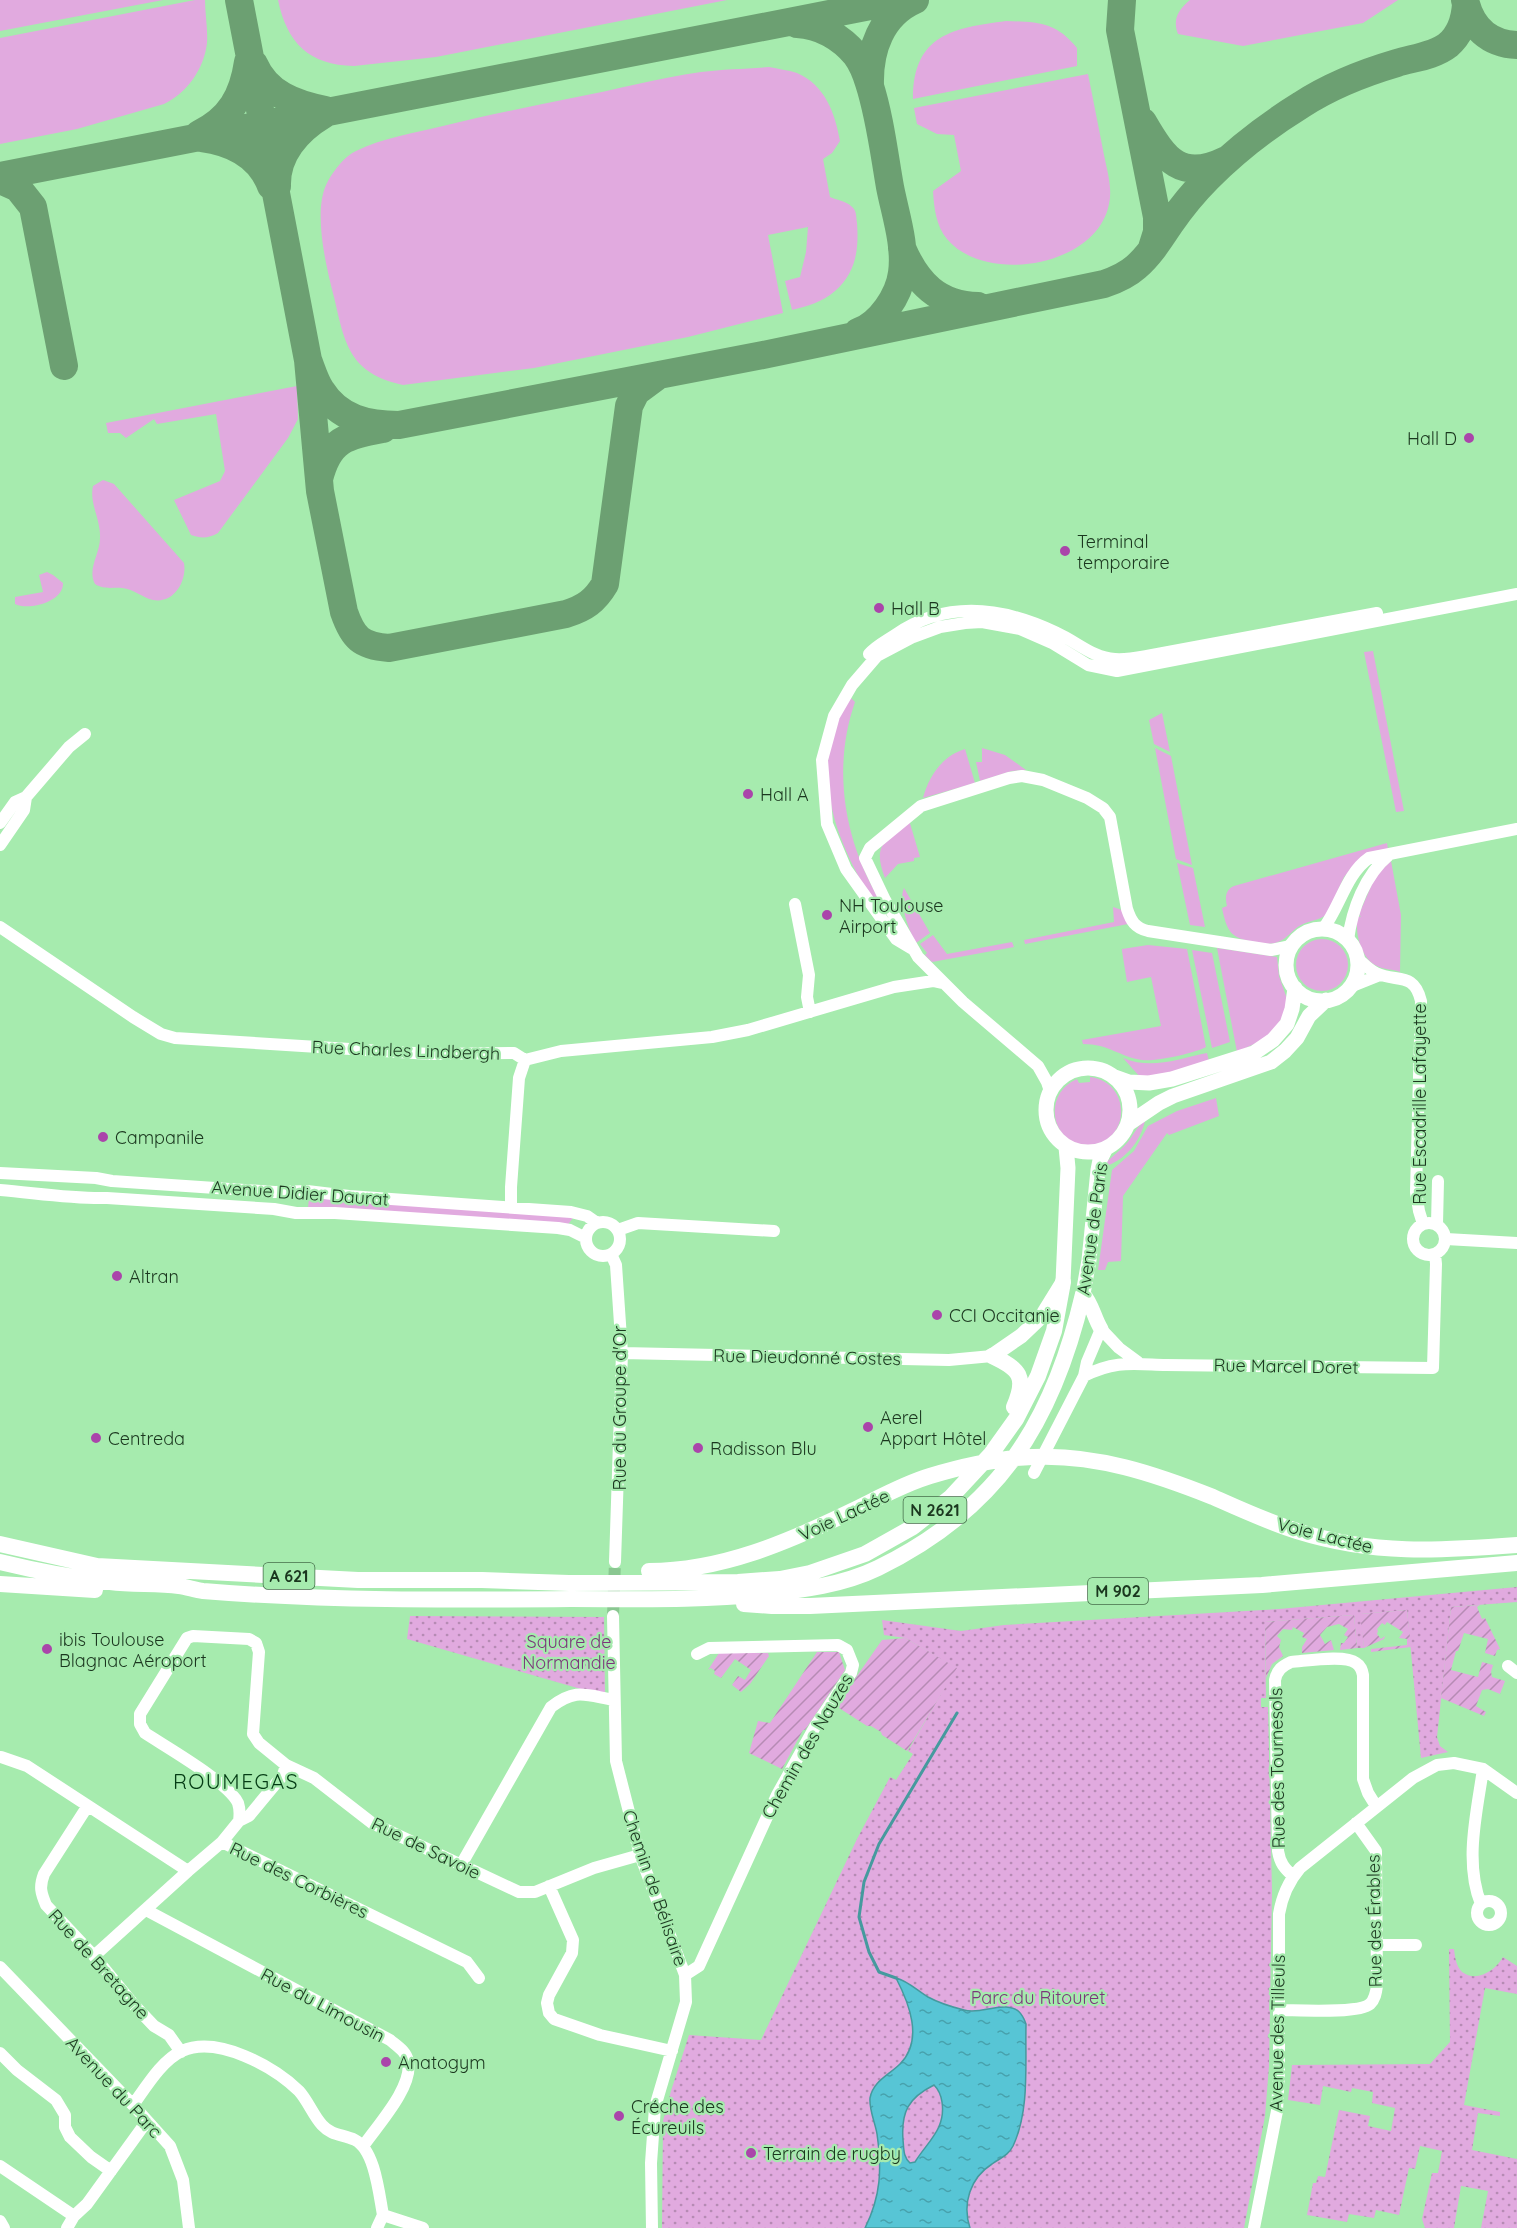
<svg xmlns="http://www.w3.org/2000/svg" width="1517" height="2228" viewBox="0 0 1517 2228" font-family="Quicksand,sans-serif">
<defs>
<pattern id="park-dots" width="8" height="8" patternUnits="userSpaceOnUse" patternTransform="scale(1.5)"><rect width="8" height="8" fill="#e1aadf"/><path d="M2 2h.1M6 6h.1" fill="none" stroke="#b68bb4" stroke-width="1.8" stroke-linecap="round"/></pattern>
<pattern id="garden-furrows" width="10" height="10" patternUnits="userSpaceOnUse" patternTransform="scale(1.5)"><rect width="10" height="10" fill="#e1aadf"/><path d="M-1 1l2-2M0 10L10 0M9 11l2-2" fill="none" stroke="#b68bb4"/></pattern>
<pattern id="water-ripples" width="26" height="14" patternUnits="userSpaceOnUse" patternTransform="scale(1.5)"><rect width="26" height="14" fill="#57c5d5"/><path d="M2 4q2-2 4 0t4 0M15 11q2-2 4 0t4 0" fill="none" stroke="#47a1ac"/></pattern>
</defs>
<rect width="100%" height="100%" fill="#a6ebae"/>
<path fill="#e1aadf" d="M 0,0 L 163,0 L 0,31 Z
M 195,0 L 205,0 C 205,14 208,29 207,43 C 204,69 187,93 164,104 L 77,129 L 0,144 L 0,38 Z
M 278,0 L 727,0 L 436,57 L 354,66 C 309,65 287,43 278,0 Z
M 1190,0 L 1398,0 L 1363,23 L 1243,46 L 1178,34 C 1172,19 1179,9 1190,0 Z
M 1006,21 C 1038,22 1056,22 1077,48 L 1077,66 L 913,99 C 913,34 954,28 1006,21 Z
M 769,67 C 778,69 788,70 797,73 C 825,85 835,113 840,141 L 832,153 L 823,159 L 830,197 C 836,200 846,201 851,206 C 857,210 856,217 857,223 C 859,249 856,273 835,291 C 823,302 807,306 792,310 L 785,281 L 800,277 L 806,252 L 808,227 L 768,235 L 783,313 L 688,337 L 534,368 L 403,385 C 349,373 345,344 334,297 C 326,266 312,209 328,181 C 334,170 345,156 356,151 C 382,138 415,133 443,126 C 486,115 529,107 572,98 C 615,90 658,78 701,72 C 723,69 747,69 769,67 Z
M 1088,74 C 1093,99 1098,124 1103,150 C 1106,167 1113,187 1109,204 C 1097,267 985,285 947,239 C 936,226 934,208 933,191 L 961,171 L 954,135 L 937,134 L 917,124 L 914,108 Z
M 297,386 L 298,419 L 288,438 L 218,533 C 209,538 202,539 191,535 L 174,500 L 220,481 L 225,471 L 216,414 L 157,424 L 154,419 L 126,438 L 120,433 L 108,433 L 106,423 Z
M 103,480 L 114,484 L 184,563 C 187,580 175,604 153,600 C 143,598 134,589 122,588 C 112,587 105,590 95,584 C 87,569 100,554 100,538 C 101,520 89,503 93,486 Z
M 47,572 L 53,575 L 63,583 C 64,602 28,611 15,604 L 15,597 L 43,592 L 39,575 Z
M 1373,651 L 1404,811 L 1396,812 L 1364,652 Z
M 849,696 L 855,702 C 831,771 845,846 884,907 L 879,911 C 844,856 813,792 835,725 C 839,715 845,706 849,696 Z
M 1162,713 L 1170,752 L 1154,744 L 1149,720 Z
M 982,748 L 1005,755 L 1026,770 L 1012,771 L 980,781 L 976,762 L 982,762 Z
M 1155,748 L 1171,756 L 1192,865 L 1176,859 Z
M 965,749 L 975,783 L 923,798 C 929,776 942,756 965,749 Z
M 909,820 L 920,857 L 914,858 L 914,861 L 898,864 L 885,878 C 872,844 885,842 909,820 Z
M 1387,843 L 1388,849 L 1355,864 L 1344,877 L 1327,914 C 1319,921 1310,920 1301,925 C 1292,930 1287,939 1278,942 C 1270,945 1262,944 1254,942 C 1230,938 1227,931 1222,908 L 1227,906 C 1225,898 1225,890 1234,886 Z
M 1391,861 L 1401,915 L 1400,972 C 1393,969 1384,970 1377,966 C 1361,959 1354,931 1358,916 L 1361,917 L 1359,914 L 1376,875 Z
M 1177,863 L 1193,868 L 1205,927 L 1190,925 Z
M 904,888 L 930,933 L 916,943 C 909,932 898,900 904,888 Z
M 1113,907 L 1122,910 L 1128,924 L 1025,944 L 1024,940 L 1114,922 Z
M 933,935 L 947,954 L 1012,942 L 1014,947 L 932,962 L 925,955 L 927,953 L 920,944 Z
M1296 965a26 26 0 1 1 52 0a26 26 0 1 1-52 0Z
M 1148,945 L 1187,949 L 1206,1047 C 1196,1053 1154,1062 1142,1060 C 1120,1057 1109,1044 1083,1044 L 1082,1040 L 1161,1026 L 1151,977 L 1127,982 L 1122,951 L 1122,949 Z
M 1217,948 L 1277,957 L 1279,976 L 1287,999 L 1283,1017 L 1267,1038 L 1237,1052 Z
M 1192,950 L 1212,953 L 1230,1042 L 1212,1048 Z
M 1207,1053 L 1209,1061 L 1174,1072 L 1141,1078 L 1123,1058 C 1152,1070 1177,1059 1207,1053 Z
M 1090,1077 C 1132,1082 1131,1142 1090,1145 C 1051,1147 1041,1094 1077,1079 L 1079,1083 L 1090,1082 Z
M 1216,1098 L 1219,1116 L 1169,1135 L 1167,1133 L 1123,1196 L 1121,1261 L 1108,1262 L 1105,1270 L 1098,1270 L 1112,1170 L 1134,1151 L 1148,1126 L 1177,1111 Z
M 1145,1121 C 1140,1142 1125,1161 1103,1167 C 1110,1157 1119,1152 1127,1143 C 1134,1135 1136,1127 1145,1121 Z
M 309,1197 L 575,1215 L 567,1226 L 308,1208 Z"/>
<path fill="url(#park-dots)" d="M 1517,1587 L 1517,1602 L 1451,1607 L 1437,1737 L 1440,1746 L 1448,1752 L 1421,1758 L 1407,1610 L 1361,1614 L 1364,1648 L 1357,1648 L 1354,1615 L 1265,1622 L 1266,1698 L 1261,1698 L 1261,1707 L 1268,1707 L 1272,1892 L 1269,2066 L 1265,2116 L 1244,2228 L 662,2228 L 663,2121 L 671,2091 L 689,2035 L 761,2040 L 857,1839 L 890,1777 L 896,1780 L 913,1754 L 908,1751 L 956,1668 L 905,1638 L 884,1635 L 882,1620 L 961,1631 L 1004,1625 L 1279,1609 Z
M 410,1616 L 604,1617 L 605,1696 L 407,1639 Z
M 1449,1949 L 1454,1949 C 1455,1957 1456,1966 1462,1972 C 1477,1983 1496,1970 1503,1957 L 1517,1966 L 1517,1994 L 1485,1988 L 1464,2105 L 1500,2112 L 1500,2116 L 1478,2113 L 1472,2150 L 1517,2159 L 1517,2228 L 1481,2228 L 1488,2191 L 1461,2186 L 1454,2228 L 1425,2228 L 1422,2219 L 1432,2173 L 1438,2173 L 1442,2151 L 1420,2146 L 1415,2169 L 1409,2168 L 1399,2215 L 1376,2210 L 1374,2218 L 1349,2214 L 1347,2222 L 1307,2215 L 1313,2183 L 1316,2183 L 1318,2176 L 1325,2177 L 1339,2110 L 1370,2116 L 1368,2126 L 1391,2131 L 1395,2108 L 1372,2103 L 1373,2092 L 1352,2088 L 1351,2092 L 1323,2086 L 1320,2105 L 1288,2100 L 1292,2065 L 1430,2064 L 1450,2042 Z"/>
<path fill="url(#garden-furrows)" d="M 1480,1605 L 1477,1607 L 1482,1619 L 1485,1618 L 1500,1649 L 1497,1650 L 1495,1656 L 1485,1653 L 1488,1639 L 1464,1633 L 1458,1651 L 1456,1651 L 1451,1670 L 1478,1677 L 1482,1662 L 1493,1665 L 1491,1672 L 1492,1677 L 1505,1681 L 1500,1694 L 1488,1689 L 1482,1690 L 1476,1706 L 1486,1712 L 1484,1716 L 1441,1698 L 1451,1607 Z
M 1407,1610 L 1411,1647 L 1371,1652 L 1371,1649 L 1407,1645 L 1407,1639 L 1399,1638 L 1403,1632 L 1387,1622 L 1385,1625 L 1382,1623 L 1377,1629 L 1378,1631 L 1377,1634 L 1381,1639 L 1385,1636 L 1384,1639 L 1364,1648 L 1360,1614 Z
M 1354,1615 L 1357,1648 L 1340,1650 L 1341,1643 L 1344,1643 L 1348,1637 L 1344,1635 L 1348,1629 L 1339,1624 L 1327,1627 L 1320,1635 L 1325,1644 L 1331,1640 L 1334,1650 L 1302,1653 L 1302,1647 L 1307,1639 L 1302,1637 L 1304,1633 L 1293,1627 L 1292,1630 L 1283,1629 L 1277,1636 L 1281,1640 L 1279,1647 L 1283,1656 L 1272,1664 L 1266,1678 L 1265,1622 Z
M 905,1638 L 957,1668 L 907,1751 L 882,1735 L 881,1732 L 871,1726 L 867,1726 L 836,1706 L 882,1640 Z
M 817,1652 L 839,1652 L 845,1670 L 805,1730 L 803,1730 L 782,1769 L 749,1753 L 758,1721 L 770,1723 Z
M 719,1653 L 768,1653 L 769,1656 L 750,1684 L 741,1692 L 732,1685 L 738,1676 L 745,1680 L 751,1670 L 735,1659 L 721,1678 L 714,1674 L 715,1671 L 711,1668 L 708,1670 Z"/>
<path fill="url(#water-ripples)" stroke="#459a9e" stroke-width="1.5" fill-rule="evenodd" d="M 896,1978 C 908,1981 918,1991 928,1997 C 939,2003 952,2007 964,2010 C 978,2014 992,2006 1006,2007 C 1018,2008 1022,2013 1026,2024 C 1025,2063 1030,2110 1013,2146 C 1008,2156 1000,2158 992,2164 C 970,2178 962,2204 970,2228 L 865,2228 C 881,2196 882,2169 877,2134 C 875,2122 869,2110 870,2098 C 873,2081 889,2075 900,2064 C 924,2040 909,2003 896,1978 ZM 934,2085 C 939,2090 941,2095 942,2102 C 946,2129 928,2141 915,2162 L 910,2163 C 903,2157 904,2149 903,2140 C 901,2112 908,2098 934,2085 Z"/>
<g fill="none" stroke-linecap="round" stroke-linejoin="round">
<path stroke="#459a9e" stroke-width="3" d="M 896,1978 L 879,1972 L 869,1952 L 859,1917 L 864,1882 L 879,1844 L 957,1713"/>
<path stroke="#6ca072" stroke-width="28" d="M 239,0 L 308,360 L 320,491 L 344,612 C 353,638 361,646 389,648 L 566,614 C 585,608 595,601 605,584 L 629,406 L 636,392 L 659,375
M 1122,0 L 1120,30 L 1157,217 L 1157,232 L 1152,248
M 1465,0 C 1471,27 1489,44 1517,45
M 797,24 C 820,25 841,37 856,55 C 862,63 866,73 869,83 C 880,117 884,153 890,187 C 895,213 906,245 902,273 C 899,296 880,324 858,332
M 254,64 C 267,94 295,104 325,110
M 870,85 C 869,50 881,15 915,0
M 1143,122 C 1165,160 1181,182 1226,160
M 199,134 C 230,119 243,96 248,62
M 202,138 C 232,142 260,156 271,186
M 0,176 L 901,0
M 0,180 L 18,188 L 33,207 L 64,366
M 277,186 C 276,154 298,130 323,115
M 902,248 C 917,283 938,305 978,306
M 308,360 C 312,370 315,381 321,390 C 339,419 368,425 399,425 L 763,355 L 1104,284 C 1116,280 1127,275 1136,267 C 1150,255 1160,239 1170,224 C 1181,208 1194,192 1208,178 C 1236,150 1267,126 1301,105 C 1330,86 1363,73 1397,63 C 1413,58 1434,56 1448,45 C 1461,34 1465,20 1466,4
M 319,479 C 329,439 346,436 383,429"/>
<path stroke="#8ac791" stroke-width="12" stroke-dasharray="12 6" stroke-linecap="butt" d="M 613,1616 L 615,1562"/>
<path stroke="#fff" stroke-width="12" d="M 869,654 C 876,646 886,641 895,635 C 947,599 1003,607 1057,633 C 1077,642 1093,658 1115,659 C 1127,660 1140,657 1152,655 L 1377,613
M 0,823 L 15,802 L 26,797 L 69,747 L 85,734
M 0,845 L 24,810 L 26,797
M 795,904 L 809,975 L 807,997 L 810,1012
M 0,927 L 133,1017 L 161,1034 L 175,1038 L 430,1054 L 514,1053 L 525,1060
M 1323,929 C 1340,907 1346,874 1369,858 L 1517,829
M 1348,940 C 1352,909 1365,875 1389,855
M 911,948 L 896,939 L 846,869 L 827,824 L 822,760 L 834,716 L 852,685 L 877,656 L 913,637 L 940,627 L 965,623 L 982,622 L 1020,629 L 1052,643 L 1088,665 L 1117,671 L 1517,594
M 1357,958 C 1363,963 1369,970 1376,973 C 1396,983 1414,971 1421,1001 L 1416,1192 L 1419,1211 L 1423,1224
M 1350,987 L 1380,975
M 525,1060 L 561,1051 L 712,1037 L 748,1030 L 894,987 L 933,981 L 942,983
M 1050,1091 L 1047,1082 L 1038,1066 L 963,1002 L 918,957 L 885,900 L 865,858 L 870,848 L 921,806 L 1009,778 L 1022,776 L 1043,780 L 1087,798 L 1103,808 L 1110,817 L 1127,909 C 1131,921 1135,928 1148,931 L 1271,950 L 1291,946
M 0,1173 L 96,1178 L 112,1181 L 275,1192 L 307,1191 L 349,1196 L 571,1212 L 587,1216 L 597,1223
M 0,1190 C 36,1193 71,1199 107,1198 L 274,1209 L 296,1213 L 335,1213 L 558,1228 L 570,1230 L 586,1238
M 511,1207 L 511,1187 L 519,1078 L 525,1060
M586 1239a17 17 0 1 1 34 0a17 17 0 1 1-34 0Z
M1413 1239a16 16 0 1 1 32 0a16 16 0 1 1-32 0Z
M 1437,1224 L 1438,1181
M 618,1230 L 638,1223 L 774,1231
M 1446,1239 L 1517,1243
M 611,1254 L 616,1265 L 622,1353 L 615,1562
M 622,1353 L 949,1360 L 992,1356
M 1084,1376 L 1087,1362 L 1101,1329 L 1119,1348 L 1138,1362
M 1034,1473 L 1084,1376 C 1115,1360 1133,1364 1166,1365 L 1433,1368 L 1436,1264 L 1435,1254
M 613,1616 L 616,1761 L 640,1855 L 685,1975 L 686,2002 L 655,2107 L 651,2163 L 652,2228
M 1508,1666 L 1517,1673
M 1,1757 L 27,1766 L 188,1871 L 222,1842 L 467,1962 L 479,1978
M 87,1807 L 44,1874 C 39,1887 41,1893 46,1905 L 94,1956 L 135,2006 L 154,2026 L 169,2035 L 181,2052
M 239,1821 C 240,1814 240,1809 238,1803 C 228,1782 166,1747 145,1733 L 140,1724 L 140,1714 L 187,1638 L 193,1636 L 249,1639 L 256,1643 L 259,1652 L 253,1734 L 259,1743 L 286,1765
M 222,1842 L 239,1821 L 249,1816 L 283,1775 L 286,1765 L 314,1778 L 372,1823 L 519,1892 L 535,1892 L 594,1868 L 640,1855
M 461,1865 L 551,1707 C 576,1688 585,1695 614,1700
M 1293,1876 C 1284,1868 1280,1863 1278,1851 L 1275,1680 C 1277,1670 1282,1666 1291,1662 C 1306,1661 1345,1654 1356,1663 C 1361,1666 1362,1670 1363,1675 L 1363,1779 L 1368,1793 L 1376,1806
M 549,1886 L 573,1940 L 572,1953 L 549,1995 L 547,2003 L 549,2013 L 554,2019 L 600,2035 L 672,2051
M1477 1913a12 12 0 1 1 24 0a12 12 0 1 1-24 0Z
M 1481,1904 C 1464,1862 1477,1812 1483,1769
M 146,1910 L 390,2040 C 397,2046 406,2051 408,2061 C 414,2086 377,2126 364,2145
M 1377,1945 L 1416,1945
M 94,1956 L 188,1871
M 0,1967 L 133,2105 L 170,2146 L 183,2180 L 189,2228
M 685,1975 L 699,1966 L 777,1795 L 816,1725 L 851,1673 L 853,1665 L 847,1650 L 838,1645 L 709,1648 L 697,1654
M 1279,2010 C 1297,2010 1359,2014 1370,2004 C 1375,1999 1376,1993 1377,1986 L 1376,1851 L 1356,1823
M 0,2053 L 17,2070 L 56,2100 L 65,2115 L 65,2127 L 70,2137 L 91,2157 L 111,2171
M 133,2105 C 146,2087 162,2060 182,2051 C 218,2035 274,2067 299,2091 C 308,2101 313,2115 322,2125 C 332,2136 343,2134 355,2140 C 375,2150 379,2194 383,2215
M 0,2166 L 74,2216
M 383,2215 L 423,2228
M 0,2221 L 4,2228
M 67,2228 L 74,2216 L 87,2204 L 147,2121
M 377,2228 L 383,2215
M 1254,2228 L 1277,2111 L 1279,2072 L 1279,1914 C 1282,1896 1288,1882 1300,1868 L 1413,1778 L 1437,1765 L 1454,1763 L 1483,1769 L 1517,1793"/>
<path stroke="#fff" stroke-width="15" d="M1286 965a36 36 0 1 1 72 0a36 36 0 1 1-72 0Z
M1046 1110a42 42 0 1 1 84 0a42 42 0 1 1-84 0Z
M 1115,1077 L 1129,1082 L 1149,1083 L 1172,1079 L 1254,1053 L 1273,1040 L 1287,1024 L 1292,1009 L 1295,988
M 1128,1124 L 1159,1103 L 1173,1096 L 1271,1062 L 1285,1051 L 1297,1038 L 1309,1016 L 1326,1000
M 1101,1329 C 1094,1318 1092,1303 1083,1294 L 1089,1260 L 1098,1170 L 1100,1160 L 1105,1150
M 992,1356 L 1021,1336 L 1042,1316 L 1063,1282 L 1068,1168 L 1066,1147"/>
<path stroke="#fff" stroke-width="16" d="M 992,1356 C 1020,1369 1027,1377 1014,1407
M 0,1544 L 97,1566 L 358,1580 L 482,1580 L 569,1583 L 738,1582 L 780,1579 L 810,1573 L 865,1554 L 913,1527 L 951,1497 L 991,1454 L 1016,1419 L 1038,1376 L 1054,1331 L 1063,1282
M 0,1562 C 37,1571 73,1578 110,1582 C 133,1585 156,1583 179,1586 C 187,1587 195,1590 203,1591 C 325,1601 448,1600 571,1599 C 635,1599 700,1601 764,1594 C 803,1590 843,1585 878,1568 C 999,1509 1053,1422 1083,1294
M 649,1571 C 721,1571 788,1542 852,1511 C 877,1499 903,1484 930,1476 C 963,1466 998,1458 1033,1457 C 1096,1454 1155,1474 1213,1497 C 1240,1509 1268,1522 1297,1531 C 1374,1555 1438,1551 1517,1545
M 0,1584 L 95,1590
M 744,1604 L 772,1606 L 810,1606 L 1262,1585 L 1517,1563"/>
</g>
<g fill="#aa45aa" stroke="#a6ebae" stroke-width="2">
<circle cx="1469" cy="438" r="6"/>
<circle cx="1065" cy="551" r="6"/>
<circle cx="879" cy="608" r="6"/>
<circle cx="748" cy="794" r="6"/>
<circle cx="827" cy="915" r="6"/>
<circle cx="103" cy="1137" r="6"/>
<circle cx="117" cy="1276" r="6"/>
<circle cx="937" cy="1315" r="6"/>
<circle cx="868" cy="1427" r="6"/>
<circle cx="96" cy="1438" r="6"/>
<circle cx="698" cy="1448" r="6"/>
<circle cx="47" cy="1649" r="6"/>
<circle cx="386" cy="2062" r="6"/>
<circle cx="619" cy="2116" r="6"/>
<circle cx="751" cy="2153" r="6"/>
</g>
<g text-anchor="middle" dominant-baseline="central" stroke-width="4.5" stroke-linejoin="round" paint-order="stroke">
<g fill="#a6ebae" stroke="#456d4a" stroke-width="1.5">
<rect x="903.5" y="1497" width="63" height="26" rx="4.5"/>
<rect x="263.5" y="1563" width="51" height="26" rx="4.5"/>
<rect x="1088" y="1578" width="60" height="26" rx="4.5"/>
</g>
<g font-size="16" font-weight="bold" fill="#1b371f">
<text x="935" y="1510">N 2621</text>
<text x="289" y="1576">A 621</text>
<text x="1118" y="1591">M 902</text>
</g>
<g font-size="18" fill="#1b371f" stroke="#a6ebae" text-anchor="start">
<text x="1457" y="438" text-anchor="end">Hall D</text>
<text x="1077" y="541">Terminal<tspan x="1077" dy="21">temporaire</tspan></text>
<text x="891" y="608">Hall B</text>
<text x="760" y="794">Hall A</text>
<text x="839" y="905">NH Toulouse<tspan x="839" dy="21">Airport</tspan></text>
<text x="115" y="1137">Campanile</text>
<text x="129" y="1276">Altran</text>
<text x="949" y="1315">CCI Occitanie</text>
<text x="880" y="1417">Aerel<tspan x="880" dy="21">Appart Hôtel</tspan></text>
<text x="108" y="1438">Centreda</text>
<text x="710" y="1448">Radisson Blu</text>
<text x="59" y="1639">ibis Toulouse<tspan x="59" dy="21">Blagnac Aéroport</tspan></text>
<text x="398" y="2062">Anatogym</text>
<text x="631" y="2106">Créche des<tspan x="631" dy="21">Écureuils</tspan></text>
<text x="763" y="2153">Terrain de rugby</text>
</g>
<g font-size="18" fill="#1b371f" stroke="#a6ebae">
<text transform="translate(406 1050) rotate(2)">Rue Charles Lindbergh</text>
<text transform="translate(1419 1104) rotate(-90)">Rue Escadrille Lafayette</text>
<text transform="translate(300 1193) rotate(4)">Avenue Didier Daurat</text>
<text transform="translate(1092 1229) rotate(-82)">Avenue de Paris</text>
<text transform="translate(807 1357) rotate(1)">Rue Dieudonné Costes</text>
<text transform="translate(1286 1366) rotate(1)">Rue Marcel Doret</text>
<text transform="translate(619 1408) rotate(-90)">Rue du Groupe d'Or</text>
<text transform="translate(844 1515) rotate(-25)">Voie Lactée</text>
<text transform="translate(1325 1535) rotate(14)">Voie Lactée</text>
<text transform="translate(807 1746) rotate(-60)">Chemin des Nauzes</text>
<text transform="translate(1277 1768) rotate(-91)">Rue des Tournesols</text>
<text transform="translate(426 1848) rotate(26)">Rue de Savoie</text>
<text transform="translate(299 1880) rotate(26)">Rue des Corbières</text>
<text transform="translate(655 1888) rotate(71)">Chemin de Bélisaire</text>
<text transform="translate(1374 1921) rotate(-91)">Rue des Érables</text>
<text transform="translate(99 1964) rotate(48)">Rue de Bretagne</text>
<text transform="translate(323 2005) rotate(28)">Rue du Limousin</text>
<text transform="translate(1277 2033) rotate(-89)">Avenue des Tilleuls</text>
<text transform="translate(114 2087) rotate(47)">Avenue du Parc</text>
</g>
<g font-size="18" fill="#7b367a" stroke="#a6ebae">
<text x="569" y="1641">Square de<tspan x="569" dy="21">Normandie</tspan></text>
<text x="1038" y="1997">Parc du Ritouret</text>
</g>
<g font-size="21" letter-spacing="1.5" fill="#043c14" stroke="#a6ebae">
<text x="236" y="1781">ROUMEGAS</text>
</g>
</g>
</svg>
